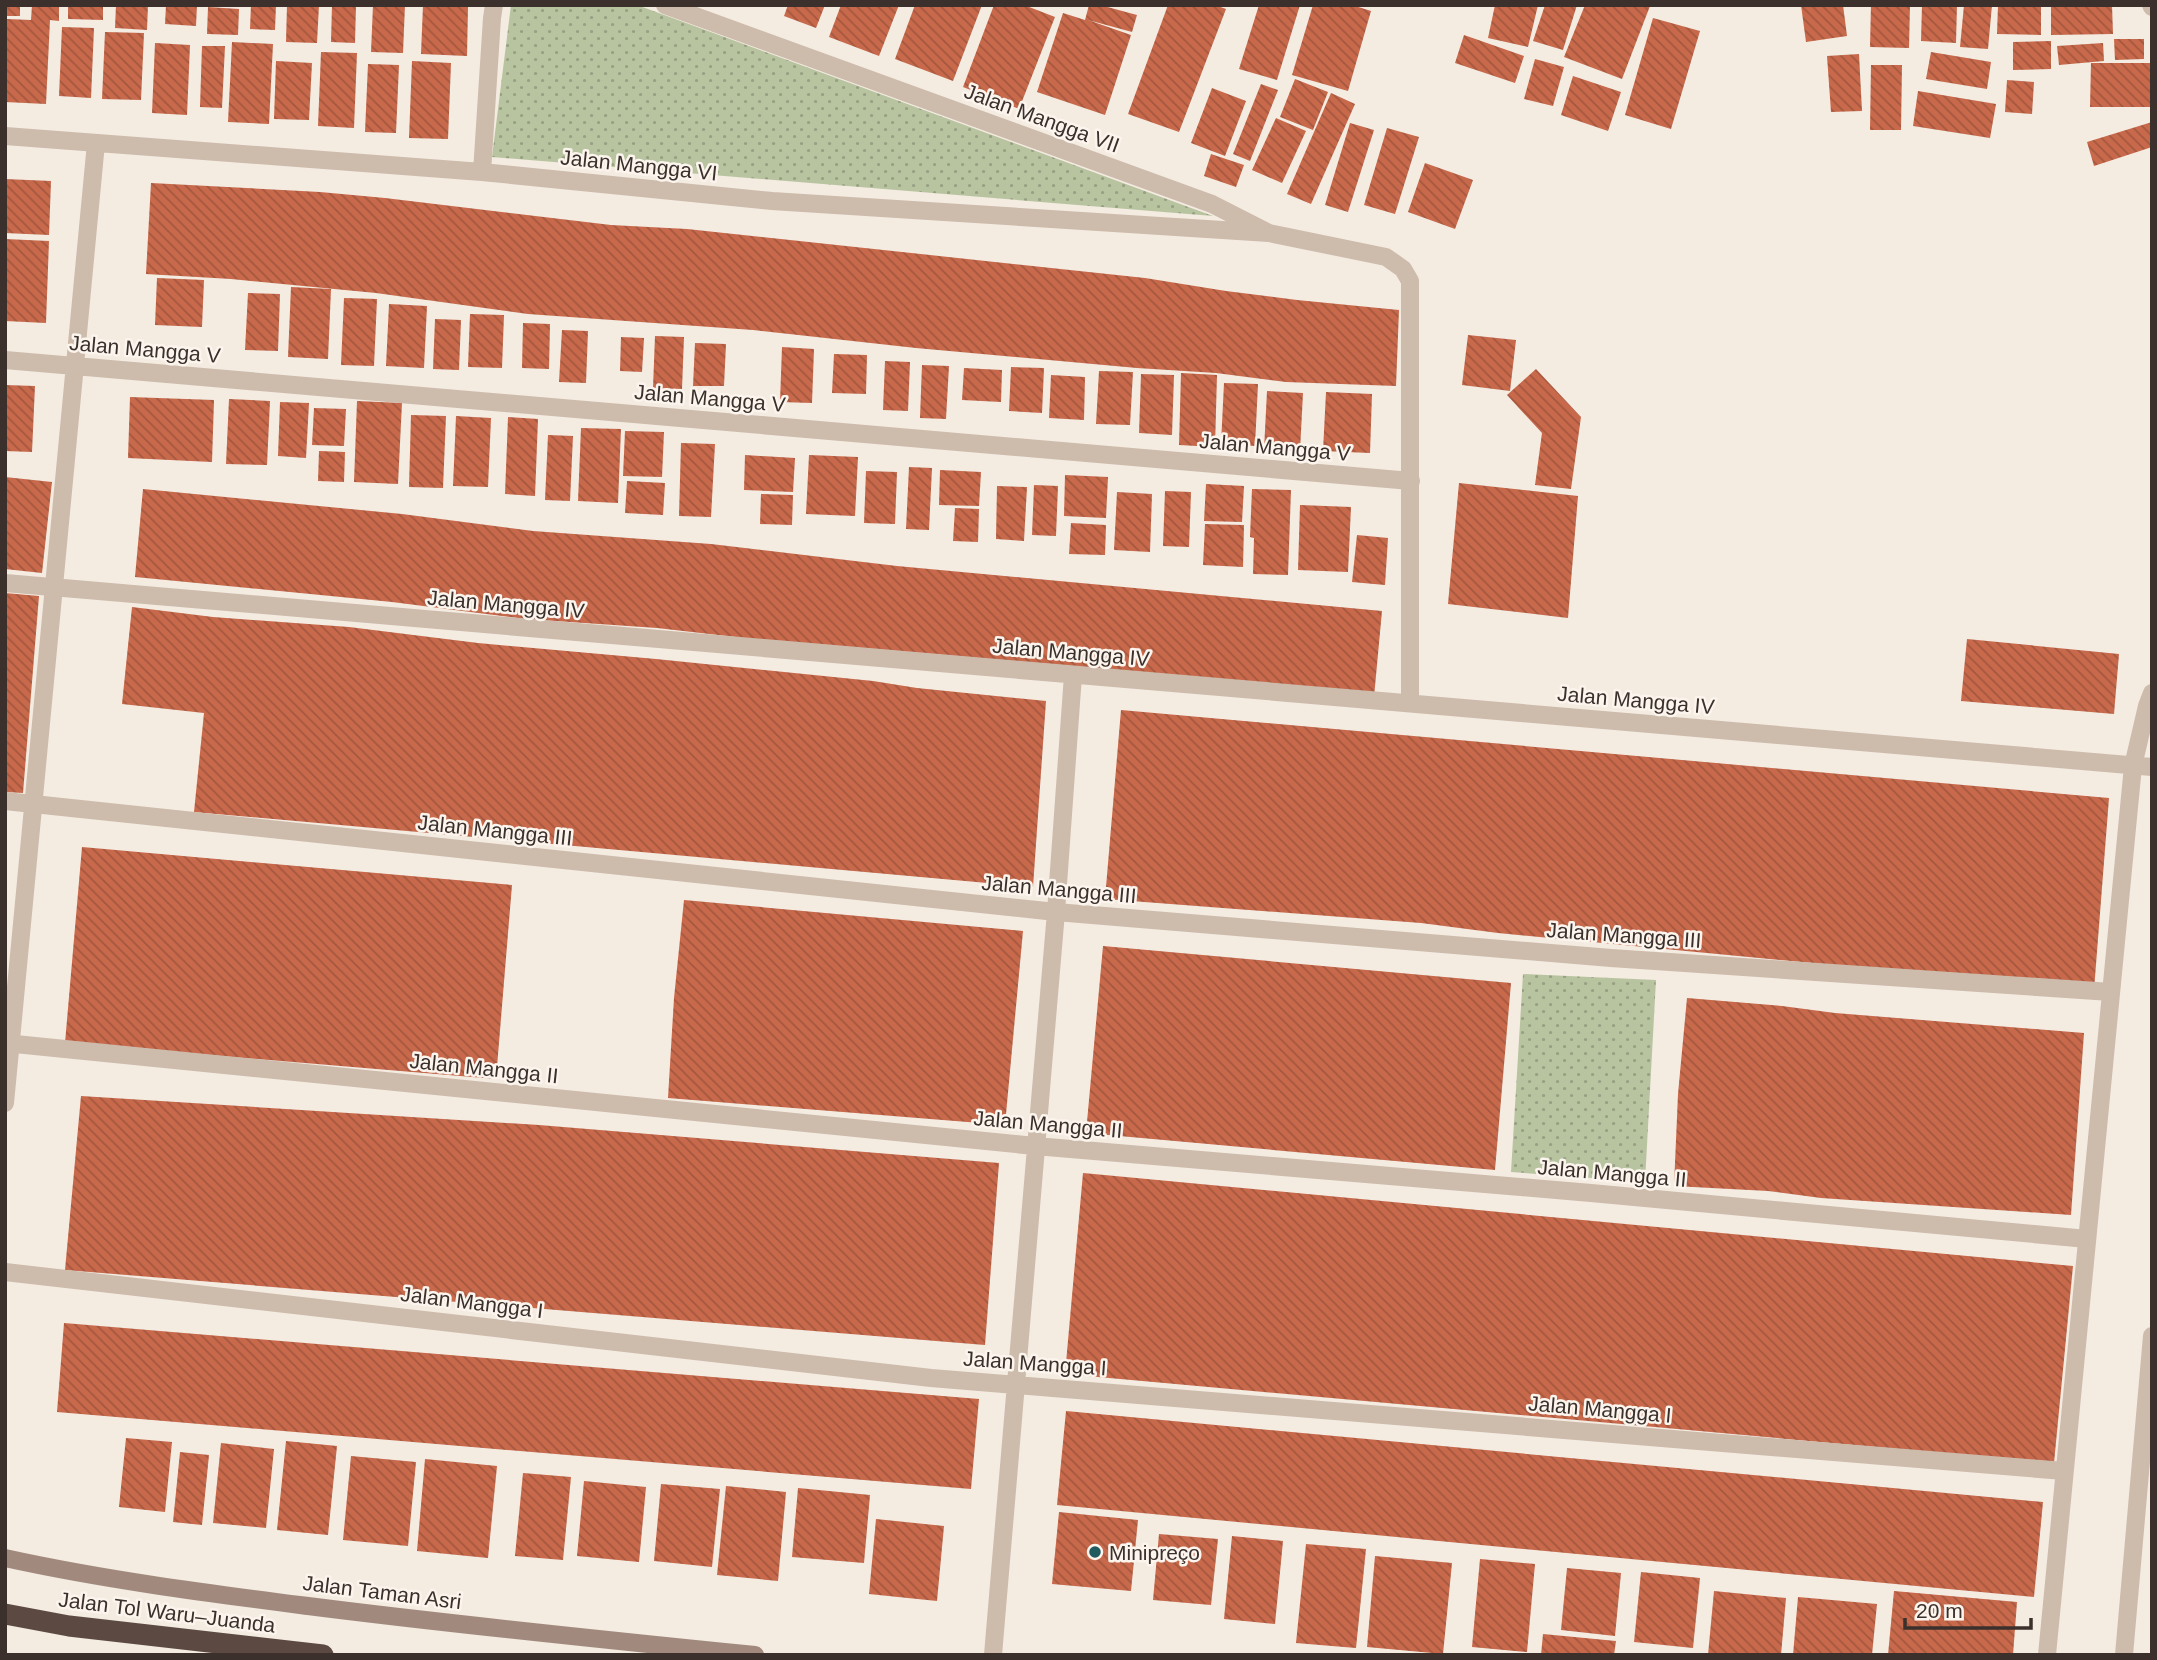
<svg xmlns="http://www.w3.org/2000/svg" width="2157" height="1660" viewBox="0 0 2157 1660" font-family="Arial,sans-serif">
<defs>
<pattern id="green-dots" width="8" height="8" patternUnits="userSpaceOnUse" patternTransform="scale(1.75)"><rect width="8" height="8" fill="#b8c4a0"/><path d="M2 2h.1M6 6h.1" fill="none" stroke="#97a083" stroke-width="1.8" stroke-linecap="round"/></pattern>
<pattern id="building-back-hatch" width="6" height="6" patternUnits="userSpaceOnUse" patternTransform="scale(1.75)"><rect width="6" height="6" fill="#c8694b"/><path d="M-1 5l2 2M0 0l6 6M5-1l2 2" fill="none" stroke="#a4573f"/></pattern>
</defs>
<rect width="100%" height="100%" fill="#f4ebe1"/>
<path fill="url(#green-dots)" d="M 511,5 L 637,5 L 1213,216 L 492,157 Z
M 1523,974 L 1656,980 L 1645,1182 L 1511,1172 Z"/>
<path fill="url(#building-back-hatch)" d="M 5,5 L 20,5 L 20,16 L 5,16 Z
M 32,5 L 59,5 L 59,21 L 50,20 L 46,104 L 5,102 L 7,19 L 31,20 Z
M 68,5 L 103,5 L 103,20 L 68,19 Z
M 116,5 L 148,5 L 147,30 L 115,28 Z
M 166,5 L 197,5 L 196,26 L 165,24 Z
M 251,5 L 276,5 L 275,30 L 250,29 Z
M 287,5 L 319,5 L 317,43 L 286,42 Z
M 332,5 L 356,5 L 355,43 L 331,42 Z
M 373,5 L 405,5 L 403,53 L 371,52 Z
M 423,5 L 468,7 L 467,56 L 421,54 Z
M 788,5 L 825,5 L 816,28 L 784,16 Z
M 841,5 L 899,5 L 879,56 L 829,37 Z
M 915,5 L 982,5 L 953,81 L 895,59 Z
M 994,5 L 1024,5 L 1055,17 L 1019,109 L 963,87 Z
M 1089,5 L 1100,5 L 1137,15 L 1132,32 L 1088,20 L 1131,35 L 1105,115 L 1037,92 L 1063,13 L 1085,20 Z
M 1168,5 L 1215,5 L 1226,9 L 1179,132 L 1128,114 Z
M 1259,5 L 1300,5 L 1277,80 L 1239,69 Z
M 1313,5 L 1352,5 L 1371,11 L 1348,91 L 1292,75 Z
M 1495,5 L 1538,5 L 1528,47 L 1488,38 Z
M 1545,5 L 1577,5 L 1563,50 L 1533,41 Z
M 1585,5 L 1650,6 L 1622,79 L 1564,57 Z
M 1801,5 L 1843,5 L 1847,36 L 1806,42 Z
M 1871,5 L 1910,5 L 1909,48 L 1870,47 Z
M 1922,5 L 1957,5 L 1956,43 L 1921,41 Z
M 1964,5 L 1992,5 L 1988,49 L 1960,47 Z
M 1998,5 L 2041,5 L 2041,35 L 1997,34 Z
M 2051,5 L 2112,5 L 2113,34 L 2051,35 Z
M 208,7 L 239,9 L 238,35 L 207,34 Z
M 1653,18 L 1700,31 L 1671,129 L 1625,115 Z
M 62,27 L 94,28 L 91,98 L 59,96 Z
M 105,32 L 144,33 L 141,100 L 102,99 Z
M 1464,35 L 1524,56 L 1515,83 L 1455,63 Z
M 2114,39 L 2144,39 L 2144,59 L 2115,60 Z
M 2051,41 L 2051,69 L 2013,70 L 2013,42 Z
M 232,42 L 273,44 L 269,124 L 228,122 Z
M 155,43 L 190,45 L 187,115 L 152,113 Z
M 2103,43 L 2104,61 L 2059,65 L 2057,46 Z
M 202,46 L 225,46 L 222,108 L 200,107 Z
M 321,52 L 357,53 L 354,128 L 318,126 Z
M 1931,52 L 1991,62 L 1987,89 L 1926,79 Z
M 1859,54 L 1862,111 L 1831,112 L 1827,56 Z
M 1535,59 L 1564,67 L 1553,106 L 1524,99 Z
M 276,61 L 312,63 L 309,120 L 274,119 Z
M 412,61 L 451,63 L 448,139 L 409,138 Z
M 2091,63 L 2152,63 L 2152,107 L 2090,107 Z
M 368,64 L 399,65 L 396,133 L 365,132 Z
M 1871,65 L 1902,65 L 1901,130 L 1870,130 Z
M 1573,76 L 1621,92 L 1608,131 L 1561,115 Z
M 1295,79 L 1328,92 L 1313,130 L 1280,117 Z
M 2007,80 L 2034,82 L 2032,114 L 2005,112 Z
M 1261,84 L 1278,90 L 1250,161 L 1233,154 Z
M 1212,88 L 1246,101 L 1225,156 L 1191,143 Z
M 1918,91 L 1996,104 L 1990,138 L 1913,126 Z
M 1331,93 L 1355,104 L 1311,204 L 1287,194 Z
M 1276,118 L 1306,131 L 1282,183 L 1252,170 Z
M 2152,122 L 2152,147 L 2094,166 L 2087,142 Z
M 1350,123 L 1374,130 L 1348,212 L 1325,205 Z
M 1387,128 L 1419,137 L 1395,214 L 1364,205 Z
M 1211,154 L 1244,165 L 1236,187 L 1204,176 Z
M 1425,163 L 1473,180 L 1455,229 L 1408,212 Z
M 5,179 L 51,181 L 49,235 L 5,233 Z
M 151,183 L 320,192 L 385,198 L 611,225 L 687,229 L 1145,278 L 1226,291 L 1297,300 L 1399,310 L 1396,386 L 1286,382 L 1216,373 L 1137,368 L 916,348 L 753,330 L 528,314 L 376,293 L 231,279 L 146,274 Z
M 5,239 L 49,241 L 46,323 L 5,321 Z
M 157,278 L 204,280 L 202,327 L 155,325 Z
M 291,287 L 331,289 L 328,359 L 288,357 Z
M 248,293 L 280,294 L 278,351 L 245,350 Z
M 344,298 L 377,299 L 374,366 L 341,365 Z
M 389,304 L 427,306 L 424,368 L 386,366 Z
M 470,314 L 504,315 L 502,368 L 468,367 Z
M 435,319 L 461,320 L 459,370 L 433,369 Z
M 523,323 L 550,324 L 549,369 L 522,368 Z
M 562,330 L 588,331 L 586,383 L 559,382 Z
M 1468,335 L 1516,340 L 1510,391 L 1462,385 Z
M 655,336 L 684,337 L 682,389 L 653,388 Z
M 621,337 L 644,338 L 642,372 L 620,371 Z
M 695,343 L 726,344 L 724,386 L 693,386 Z
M 782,347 L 814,349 L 812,403 L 780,402 Z
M 834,354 L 867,355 L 866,394 L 832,393 Z
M 885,361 L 910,362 L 908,411 L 883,410 Z
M 922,365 L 949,366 L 946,419 L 920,418 Z
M 1011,367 L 1044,368 L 1042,413 L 1009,411 Z
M 964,368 L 1002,370 L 1001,402 L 962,400 Z
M 1536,369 L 1581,417 L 1571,489 L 1535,485 L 1542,433 L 1507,395 Z
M 1099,371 L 1133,372 L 1130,425 L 1096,424 Z
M 1181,373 L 1217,375 L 1215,447 L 1179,445 Z
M 1141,374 L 1174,375 L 1172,435 L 1139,433 Z
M 1051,375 L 1085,377 L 1084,420 L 1049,418 Z
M 1224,383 L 1258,384 L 1255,446 L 1221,444 Z
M 5,385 L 35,386 L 32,452 L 5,451 Z
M 1267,391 L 1303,393 L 1300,451 L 1264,450 Z
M 1326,392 L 1372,394 L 1370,453 L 1323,451 Z
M 130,397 L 214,400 L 212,462 L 128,458 Z
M 229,399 L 270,401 L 267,465 L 226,464 Z
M 357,401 L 402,403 L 398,484 L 354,482 Z
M 280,402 L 309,403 L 306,458 L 278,456 Z
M 314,408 L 346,409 L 344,446 L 312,445 Z
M 411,415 L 446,416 L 443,488 L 409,487 Z
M 456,416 L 491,418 L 488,487 L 453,486 Z
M 508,417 L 538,419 L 535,496 L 505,494 Z
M 581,428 L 621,429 L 618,503 L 578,501 Z
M 625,431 L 664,432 L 662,477 L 623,476 Z
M 548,435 L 573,436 L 570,501 L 545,500 Z
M 681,443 L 715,444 L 711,517 L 679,516 Z
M 319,451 L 345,452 L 344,482 L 318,481 Z
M 745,455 L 795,458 L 793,492 L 744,490 Z
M 809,455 L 858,457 L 855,516 L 806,514 Z
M 909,467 L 932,468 L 929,530 L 906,529 Z
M 940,470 L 981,472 L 979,506 L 939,505 Z
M 866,471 L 897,472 L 895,524 L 864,523 Z
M 1065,475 L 1108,477 L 1106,518 L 1064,516 Z
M 5,477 L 52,482 L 42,573 L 5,569 Z
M 627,481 L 665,483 L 663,515 L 625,513 Z
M 1459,483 L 1578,496 L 1568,618 L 1448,604 Z
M 1206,484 L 1244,486 L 1242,522 L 1204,521 Z
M 1034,485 L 1058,486 L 1056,536 L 1032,535 Z
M 997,486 L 1027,487 L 1024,541 L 996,539 Z
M 143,489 L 402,514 L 533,531 L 711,544 L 897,566 L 1382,611 L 1374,697 L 789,643 L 657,628 L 526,619 L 392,602 L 135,577 Z
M 1252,489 L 1291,490 L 1288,575 L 1253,574 L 1254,538 L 1250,537 Z
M 1165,491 L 1191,492 L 1189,547 L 1163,546 Z
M 1117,492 L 1152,494 L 1150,552 L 1114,550 Z
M 761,494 L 793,495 L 792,525 L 760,524 Z
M 1300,505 L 1351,507 L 1348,572 L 1298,570 Z
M 955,508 L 979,509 L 978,542 L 953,541 Z
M 1071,523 L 1106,525 L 1105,555 L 1069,554 Z
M 1205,524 L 1244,525 L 1243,567 L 1203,565 Z
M 1357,535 L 1388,538 L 1385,585 L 1352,582 Z
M 5,593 L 39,596 L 23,793 L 5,792 Z
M 132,607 L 213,617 L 349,627 L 478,643 L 656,659 L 873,681 L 917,688 L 1046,701 L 1033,887 L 194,812 L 204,713 L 122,704 Z
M 1967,639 L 2119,654 L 2114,714 L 1961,701 Z
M 1121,710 L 2109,798 L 2094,990 L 1498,933 L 1421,923 L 1105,899 Z
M 82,847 L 512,885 L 496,1079 L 65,1043 Z
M 684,900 L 1023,931 L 1005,1125 L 668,1098 L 674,998 Z
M 1103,946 L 1511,983 L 1495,1170 L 1086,1133 Z
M 1687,998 L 1782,1006 L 1835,1013 L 2084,1033 L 2071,1215 L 1821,1198 L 1768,1191 L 1674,1186 L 1678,1094 Z
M 81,1096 L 539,1125 L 999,1163 L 985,1345 L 65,1270 Z
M 1083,1173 L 2073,1266 L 2054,1463 L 1065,1374 Z
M 64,1323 L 979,1399 L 971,1489 L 57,1412 Z
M 1066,1411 L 2043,1502 L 2034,1597 L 1057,1505 Z
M 126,1438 L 172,1442 L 165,1512 L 119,1507 Z
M 286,1441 L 337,1446 L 328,1535 L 277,1530 Z
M 221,1443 L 274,1449 L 266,1528 L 213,1523 Z
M 180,1452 L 209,1455 L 202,1525 L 173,1522 Z
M 351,1456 L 416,1462 L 408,1546 L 343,1540 Z
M 425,1459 L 497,1466 L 488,1558 L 417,1551 Z
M 523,1473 L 571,1477 L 563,1560 L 515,1556 Z
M 584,1481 L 646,1487 L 639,1562 L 577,1556 Z
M 661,1484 L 720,1489 L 712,1567 L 654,1561 Z
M 726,1486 L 786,1492 L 778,1581 L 717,1575 Z
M 798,1488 L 870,1495 L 864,1563 L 792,1557 Z
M 1059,1512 L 1138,1520 L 1131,1591 L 1052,1584 Z
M 876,1519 L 944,1526 L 937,1601 L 869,1594 Z
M 1159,1534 L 1218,1539 L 1211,1605 L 1153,1600 Z
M 1232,1536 L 1283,1541 L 1275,1624 L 1224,1619 Z
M 1306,1544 L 1366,1549 L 1356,1648 L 1296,1643 Z
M 1375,1556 L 1452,1563 L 1443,1654 L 1367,1647 Z
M 1480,1559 L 1535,1564 L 1527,1652 L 1472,1647 Z
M 1567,1568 L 1621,1573 L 1615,1636 L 1561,1630 Z
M 1641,1572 L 1700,1578 L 1693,1648 L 1634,1642 Z
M 1714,1591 L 1786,1598 L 1781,1655 L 1708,1655 Z
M 1894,1591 L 2017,1602 L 2013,1655 L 1888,1655 Z
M 1798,1597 L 1877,1604 L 1872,1655 L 1793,1655 Z
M 1543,1634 L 1616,1641 L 1614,1655 L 1541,1655 Z"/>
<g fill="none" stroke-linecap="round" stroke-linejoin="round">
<path stroke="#cdbbac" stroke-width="18" d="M 665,5 L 1212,204 L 1269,233 L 1386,257 L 1403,269 L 1410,281 L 1410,703
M 2151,5 L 2152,7
M 5,136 L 482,172 L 772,201 L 1269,233
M 482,172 L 492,18 L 494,5
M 5,360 L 1411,481
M 5,583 L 2152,767
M 5,801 L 1056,912 L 1611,958 L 2111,992
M 5,1043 L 1035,1146 L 1591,1193 L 2087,1239
M 5,1103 L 96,143
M 5,1272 L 931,1378 L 2064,1471
M 993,1655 L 1056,912 L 1073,675
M 2047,1655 L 2133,766 L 2147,706 L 2152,693
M 2124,1655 L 2152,1336"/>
<path stroke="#a18a7d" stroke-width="18" d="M 5,1558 C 105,1580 207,1593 308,1606 C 457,1625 606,1640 755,1655"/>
<path stroke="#5c4a42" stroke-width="21" d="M 5,1614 L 69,1626 L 323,1655"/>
</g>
<circle fill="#1f5a5e" stroke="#fbf5ee" stroke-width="2.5" cx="1095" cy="1552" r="7"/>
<g text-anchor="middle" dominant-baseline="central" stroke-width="5" stroke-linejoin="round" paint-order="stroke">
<g font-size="21" fill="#3b302b" stroke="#fbf5ee">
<text transform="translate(1042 118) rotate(20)">Jalan Mangga VII</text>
<text transform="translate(639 165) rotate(6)">Jalan Mangga VI</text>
<text transform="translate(145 349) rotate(5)">Jalan Mangga V</text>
<text transform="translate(710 398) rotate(5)">Jalan Mangga V</text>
<text transform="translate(1275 447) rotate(5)">Jalan Mangga V</text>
<text transform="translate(506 604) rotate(5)">Jalan Mangga IV</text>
<text transform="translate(1071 652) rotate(5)">Jalan Mangga IV</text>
<text transform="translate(1636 700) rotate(5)">Jalan Mangga IV</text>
<text transform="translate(495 830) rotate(6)">Jalan Mangga III</text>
<text transform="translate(1059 889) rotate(5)">Jalan Mangga III</text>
<text transform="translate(1624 935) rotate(4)">Jalan Mangga III</text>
<text transform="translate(484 1068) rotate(6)">Jalan Mangga II</text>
<text transform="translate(1048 1124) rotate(5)">Jalan Mangga II</text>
<text transform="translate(1612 1173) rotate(5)">Jalan Mangga II</text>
<text transform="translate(472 1302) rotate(7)">Jalan Mangga I</text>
<text transform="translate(1035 1363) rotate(4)">Jalan Mangga I</text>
<text transform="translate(1600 1409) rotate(5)">Jalan Mangga I</text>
<text transform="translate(382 1592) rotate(7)">Jalan Taman Asri</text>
<text transform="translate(167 1612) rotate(7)">Jalan Tol Waru–Juanda</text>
</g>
<g font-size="21" fill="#3b302b" stroke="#fbf5ee" text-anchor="start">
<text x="1109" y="1552">Minipreço</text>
</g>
</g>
<rect width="2157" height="1660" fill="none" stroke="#3b302b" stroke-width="14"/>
<path d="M1905 1618v10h126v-10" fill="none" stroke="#3b302b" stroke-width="3.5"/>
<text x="1916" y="1618" font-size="21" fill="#3b302b" stroke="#fbf5ee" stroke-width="5" paint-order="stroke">20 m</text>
</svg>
